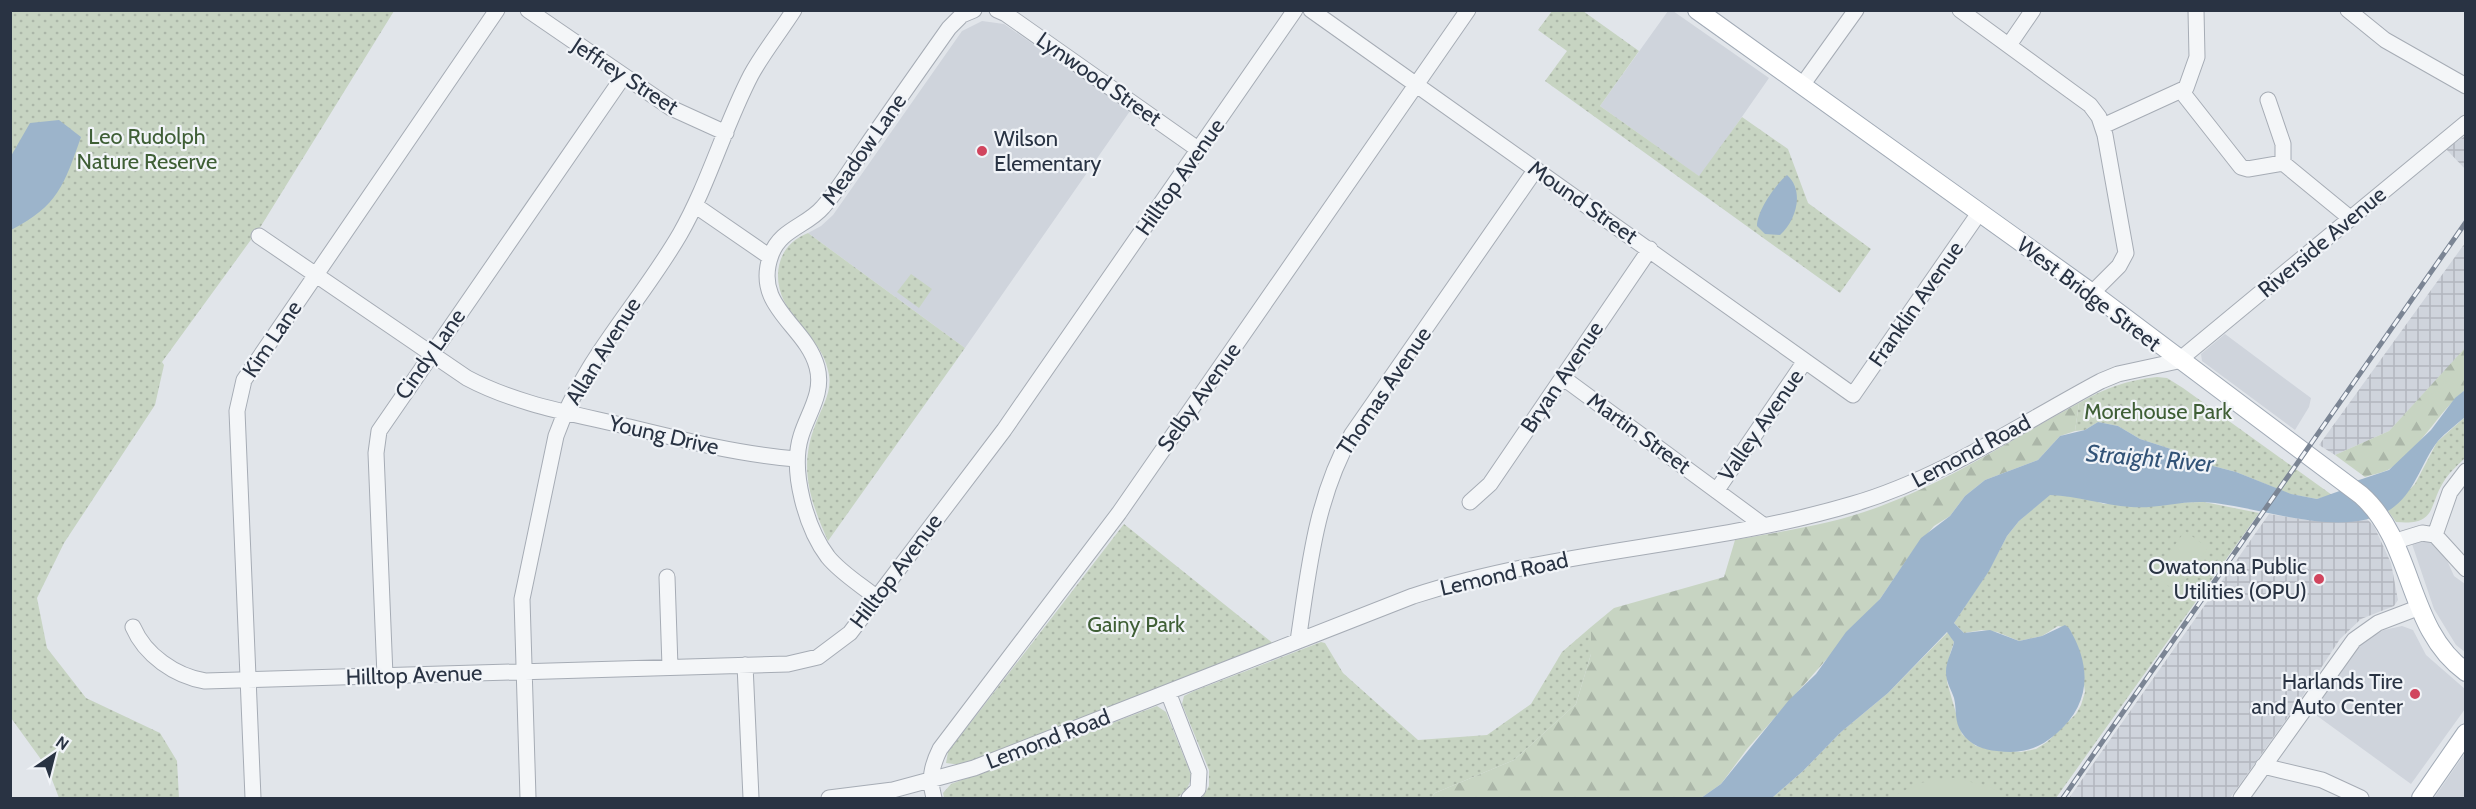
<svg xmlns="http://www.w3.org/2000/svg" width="2476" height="809" viewBox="0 0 2476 809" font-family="Cabin,sans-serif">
<defs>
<pattern id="industrial-grid" width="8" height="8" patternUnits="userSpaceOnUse" patternTransform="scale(1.5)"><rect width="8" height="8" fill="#cfd4dc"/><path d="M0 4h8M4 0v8" fill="none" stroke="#b2b6be"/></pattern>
<pattern id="green-dots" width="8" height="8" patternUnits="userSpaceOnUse" patternTransform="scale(1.5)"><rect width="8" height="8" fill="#c7d4c2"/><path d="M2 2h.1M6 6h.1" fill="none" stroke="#abb6a8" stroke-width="1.8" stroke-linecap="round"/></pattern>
<pattern id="forest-firs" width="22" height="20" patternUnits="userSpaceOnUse" patternTransform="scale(1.5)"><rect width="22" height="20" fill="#c7d4c2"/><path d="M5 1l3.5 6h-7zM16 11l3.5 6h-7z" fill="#abb6a8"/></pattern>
</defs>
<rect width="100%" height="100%" fill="#e1e5ea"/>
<path fill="#cfd4dc" d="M 1668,11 L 1673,11 L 1769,78 L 1700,177 L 1600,106 Z
M 982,21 L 1004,24 L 1130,111 L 965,348 L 808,233 L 821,226 L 833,215 L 962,31 Z
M 2225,334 L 2311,398 L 2309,407 L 2295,430 L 2202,361 L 2201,354 Z
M 2423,536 L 2441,547 L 2454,576 L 2465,584 L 2465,652 L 2456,645 L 2434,609 L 2412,544 L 2417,537 Z
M 2402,626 L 2413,630 L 2426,655 L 2465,689 L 2465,709 L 2411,784 L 2309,710 L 2362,642 L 2384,630 Z
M 2465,753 L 2465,798 L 2434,798 Z"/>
<path fill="url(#industrial-grid)" d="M 2465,136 L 2465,169 L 2446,149 Z
M 2465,243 L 2465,349 L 2389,431 L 2335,455 L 2319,445 Z
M 2269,514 L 2308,520 L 2367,519 L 2374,526 L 2391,563 L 2398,600 L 2394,606 L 2361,619 L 2340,639 L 2298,703 L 2230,798 L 2069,798 Z"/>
<path fill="url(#green-dots)" d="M 10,11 L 394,11 L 261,226 L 162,362 L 164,365 L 155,405 L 64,543 L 37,598 L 47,648 L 86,698 L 160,733 L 177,761 L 179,798 L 59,798 L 48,769 L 11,718 Z
M 1552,11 L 1583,11 L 1639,51 L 1600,106 L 1699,176 L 1742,117 L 1788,149 L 1808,203 L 1871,249 L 1840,293 L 1545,81 L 1567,51 L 1538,30 Z
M 808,233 L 965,348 L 828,541 C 810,500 798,467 816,423 C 822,407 832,392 829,375 C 824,343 798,328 784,301 C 771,274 779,244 808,233 Z
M 911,274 L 932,289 L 919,308 L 897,292 Z
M 2157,377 L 2167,378 L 2183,388 L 2332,495 L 2317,499 L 2290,494 L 2236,472 L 2190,460 L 2174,450 L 2140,439 L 2118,426 L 2098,422 L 2085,430 L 2075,431 L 2079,403 C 2105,388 2128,380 2157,377 Z
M 2465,417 L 2465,458 C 2459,464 2451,471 2446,478 C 2427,505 2439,526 2396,522 L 2388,511 L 2415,484 L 2437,442 Z
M 2050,494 L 2081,496 L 2104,504 L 2204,502 L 2259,513 L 2056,798 L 1772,798 L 1803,771 L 1841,732 L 1888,693 L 1948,632 L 1954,642 L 1950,654 L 1947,682 L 1962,734 L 1976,746 L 2021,752 L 2036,749 L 2047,742 L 2076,714 L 2081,705 L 2085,692 L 2081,662 L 2069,628 L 2058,626 L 2042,636 L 2019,641 L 1997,632 L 1982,630 L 1964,633 L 1954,623 L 1989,570 L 2007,536 L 2019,521 Z
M 1124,524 L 1275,645 L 1030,741 L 961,765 L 946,763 L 948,752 Z
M 1591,627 L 1591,654 L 1576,704 L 1514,760 L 1435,793 L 1431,798 L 1202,798 L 1209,786 L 1209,770 L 1182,704 L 1184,696 L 1194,691 L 1321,642 L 1325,643 L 1343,673 L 1418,740 L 1487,735 L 1531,704 L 1562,652 Z
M 1157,706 L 1166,712 L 1192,777 L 1187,789 L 1177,798 L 944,798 L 943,793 L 951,784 Z"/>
<path fill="url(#forest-firs)" d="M 2465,348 L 2465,390 C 2438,412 2421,448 2391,468 C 2384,473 2373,474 2365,477 L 2335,455 L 2389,431 Z
M 2079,403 L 2075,431 L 2060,436 L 2038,460 L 1985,480 L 1965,496 L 1950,516 L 1934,526 L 1912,552 L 1880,599 L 1747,749 L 1721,784 L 1701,798 L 1431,798 L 1435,793 L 1514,760 L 1576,704 L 1591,654 L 1591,627 L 1614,608 L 1724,577 L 1735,540 C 1783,531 1835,524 1881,506 C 1952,480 2013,438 2079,403 Z"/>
<path fill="#c7d4c2" d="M 2185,531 L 2208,548 L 2177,592 L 2153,575 Z
M 1954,778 L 1988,786 L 2010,798 L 1890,798 L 1919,783 Z"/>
<path fill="#9cb4cb" d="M 59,120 L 81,137 C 64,185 58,206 11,230 L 11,156 L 30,123 Z
M 1787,175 C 1805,191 1796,221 1780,235 L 1765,234 L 1757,226 C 1757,211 1775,185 1787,175 Z
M 2465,390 L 2465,417 C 2456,425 2446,432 2438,441 C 2420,464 2415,495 2388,511 C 2339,540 2256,505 2204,502 C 2179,501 2155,509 2131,507 C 2103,505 2078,496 2050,495 L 2019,521 L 2007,536 L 1989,571 L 1954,623 L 1964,633 L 1990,630 L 2019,641 L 2042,636 L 2065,625 L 2069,628 C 2092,667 2091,704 2056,734 C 2037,750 2022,754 1997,751 C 1984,750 1970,745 1962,733 C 1954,722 1957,710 1954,698 C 1951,689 1946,682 1946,672 C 1946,661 1952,652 1954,642 L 1947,632 L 1888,693 L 1841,732 L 1803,771 L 1772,798 L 1701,798 L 1721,784 L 1789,700 L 1816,674 L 1846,632 L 1880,599 L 1921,538 L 1950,516 L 1965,496 L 1985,480 L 2038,460 L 2060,436 L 2085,430 L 2098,422 L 2118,426 L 2140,439 L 2174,450 L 2190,460 L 2236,472 L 2291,494 L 2317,499 L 2348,488 L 2353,482 L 2389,470 L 2431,430 L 2455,398 Z"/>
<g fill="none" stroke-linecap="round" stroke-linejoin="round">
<defs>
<path id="minor" d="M 528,10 L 671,108 L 726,133
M 997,10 L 1006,14 L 1199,150
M 1311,10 L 1853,395 L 1979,213
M 1960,10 L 2090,105 L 2099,117 L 2105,135 L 2126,253 L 2119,266 L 2092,293
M 2348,10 L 2385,40 L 2466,86
M 2009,45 L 2033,10
M 1803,84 L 1856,10
M 2182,92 L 2241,167 L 2248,169 L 2283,163 L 2350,218
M 2268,100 L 2283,144 L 2283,163
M 2103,126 L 2186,88 L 2197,57 L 2196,10
M 696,206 L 770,257
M 259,236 L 467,378 C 516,404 570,413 625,426 C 682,440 738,454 796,459
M 1562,377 L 1763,525
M 1717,490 L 1805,361
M 1470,502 L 1490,484 L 1650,249
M 2435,535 L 2450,492 L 2466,471
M 2396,541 L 2422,533 L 2435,535 L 2466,569
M 667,577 L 670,667
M 877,598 C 861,585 841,573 828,557 C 806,528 790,471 801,436 C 808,413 824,393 817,367 C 806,325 752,307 771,255 C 780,229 807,226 823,207 C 838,190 850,170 863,151 C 891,110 920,69 949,28 L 962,15 L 974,10
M 133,627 C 145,655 175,676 205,681 L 788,664 L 818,657 L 850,633 L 1004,430 L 1295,10
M 1298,641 C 1309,569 1315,499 1352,434 L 1536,169
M 745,665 L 751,798
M 385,676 L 376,453 L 379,431 L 623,77
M 1168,692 L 1199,772 L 1198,789 L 1189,798
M 2263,766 L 2322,780 L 2361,798
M 253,798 L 237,411 L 244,380 L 497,10
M 528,798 L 522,599 L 556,436 C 583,360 640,303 680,234 C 709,183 724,127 751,75 C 763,53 780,32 794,10
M 829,798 L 893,790 L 974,768 L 1413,596 C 1556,549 1709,547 1853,504 C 1942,478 2020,424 2101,381 L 2118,374 L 2178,361 L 2466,123
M 934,798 C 929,780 931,767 940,749 L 1119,513 L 1468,10
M 2241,798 L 2354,640 L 2378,623 L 2420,607"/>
<path id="major" d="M 1697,10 L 2092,293 L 2361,495 C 2415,543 2406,629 2466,672
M 2421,798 L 2466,733"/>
</defs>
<use href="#minor" stroke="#a6acb5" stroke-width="17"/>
<use href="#major" stroke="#a1aab6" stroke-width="20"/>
<use href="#minor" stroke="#f4f6f8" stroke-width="15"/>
<use href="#major" stroke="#fff" stroke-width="18"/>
<defs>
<path id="rail" d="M 2063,798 L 2466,222"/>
</defs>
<use href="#rail" stroke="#7b8594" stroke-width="5"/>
<use href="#rail" stroke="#f1f4f8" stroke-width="3" stroke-dasharray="9" stroke-linecap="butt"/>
</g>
<g fill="#d1455e" stroke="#f1f4f8" stroke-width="2">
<circle cx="982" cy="151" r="6"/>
<circle cx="2319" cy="579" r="6"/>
<circle cx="2415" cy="694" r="6"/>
</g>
<g text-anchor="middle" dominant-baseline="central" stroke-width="4.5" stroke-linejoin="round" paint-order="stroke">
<g font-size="22" fill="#293343" stroke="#f1f4f8">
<text transform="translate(625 76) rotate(33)">Jeffrey Street</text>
<text transform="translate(1099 79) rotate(35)">Lynwood Street</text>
<text transform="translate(864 149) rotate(-55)">Meadow Lane</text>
<text transform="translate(1180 177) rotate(-55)">Hilltop Avenue</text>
<text transform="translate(1583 202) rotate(35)">Mound Street</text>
<text transform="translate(2322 242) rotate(-40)">Riverside Avenue</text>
<text transform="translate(2089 294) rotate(37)">West Bridge Street</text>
<text transform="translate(1916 304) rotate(-55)">Franklin Avenue</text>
<text transform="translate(272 339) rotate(-56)">Kim Lane</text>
<text transform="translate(603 351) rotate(-58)">Allan Avenue</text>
<text transform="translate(430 354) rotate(-55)">Cindy Lane</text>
<text transform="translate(1562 377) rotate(-56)">Bryan Avenue</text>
<text transform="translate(1384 391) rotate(-56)">Thomas Avenue</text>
<text transform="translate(1199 397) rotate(-55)">Selby Avenue</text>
<text transform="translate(1761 425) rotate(-55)">Valley Avenue</text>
<text transform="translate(1639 433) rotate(36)">Martin Street</text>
<text transform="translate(664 435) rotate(13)">Young Drive</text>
<text transform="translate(1971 451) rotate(-28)">Lemond Road</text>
<text transform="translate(896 571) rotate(-53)">Hilltop Avenue</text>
<text transform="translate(1504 574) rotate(-13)">Lemond Road</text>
<text transform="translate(414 675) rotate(-2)">Hilltop Avenue</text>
<text transform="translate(1048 739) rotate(-21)">Lemond Road</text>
</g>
<g font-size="22" fill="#3f5f36" stroke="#f1f4f8">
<text x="147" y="136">Leo Rudolph<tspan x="147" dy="25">Nature Reserve</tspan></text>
<text x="2158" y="411">Morehouse Park</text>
<text x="1136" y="624">Gainy Park</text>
</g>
<g font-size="22" fill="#293343" stroke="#f1f4f8" text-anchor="end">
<text x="994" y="138" text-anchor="start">Wilson<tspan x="994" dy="25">Elementary</tspan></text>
<text x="2307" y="566">Owatonna Public<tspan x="2307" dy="25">Utilities (OPU)</tspan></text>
<text x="2403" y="681">Harlands Tire<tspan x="2403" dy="25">and Auto Center</tspan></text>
</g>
<g font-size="24" font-style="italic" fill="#325377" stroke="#f1f4f8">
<text transform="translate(2150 458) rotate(5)">Straight River</text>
</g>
</g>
<rect width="2476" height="809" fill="none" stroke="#293343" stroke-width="24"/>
<g transform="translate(54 755) rotate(35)" stroke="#f1f4f8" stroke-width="4.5" paint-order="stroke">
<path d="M0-4.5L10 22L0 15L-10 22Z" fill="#293343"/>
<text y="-9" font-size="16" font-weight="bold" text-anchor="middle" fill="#293343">N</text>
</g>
</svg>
